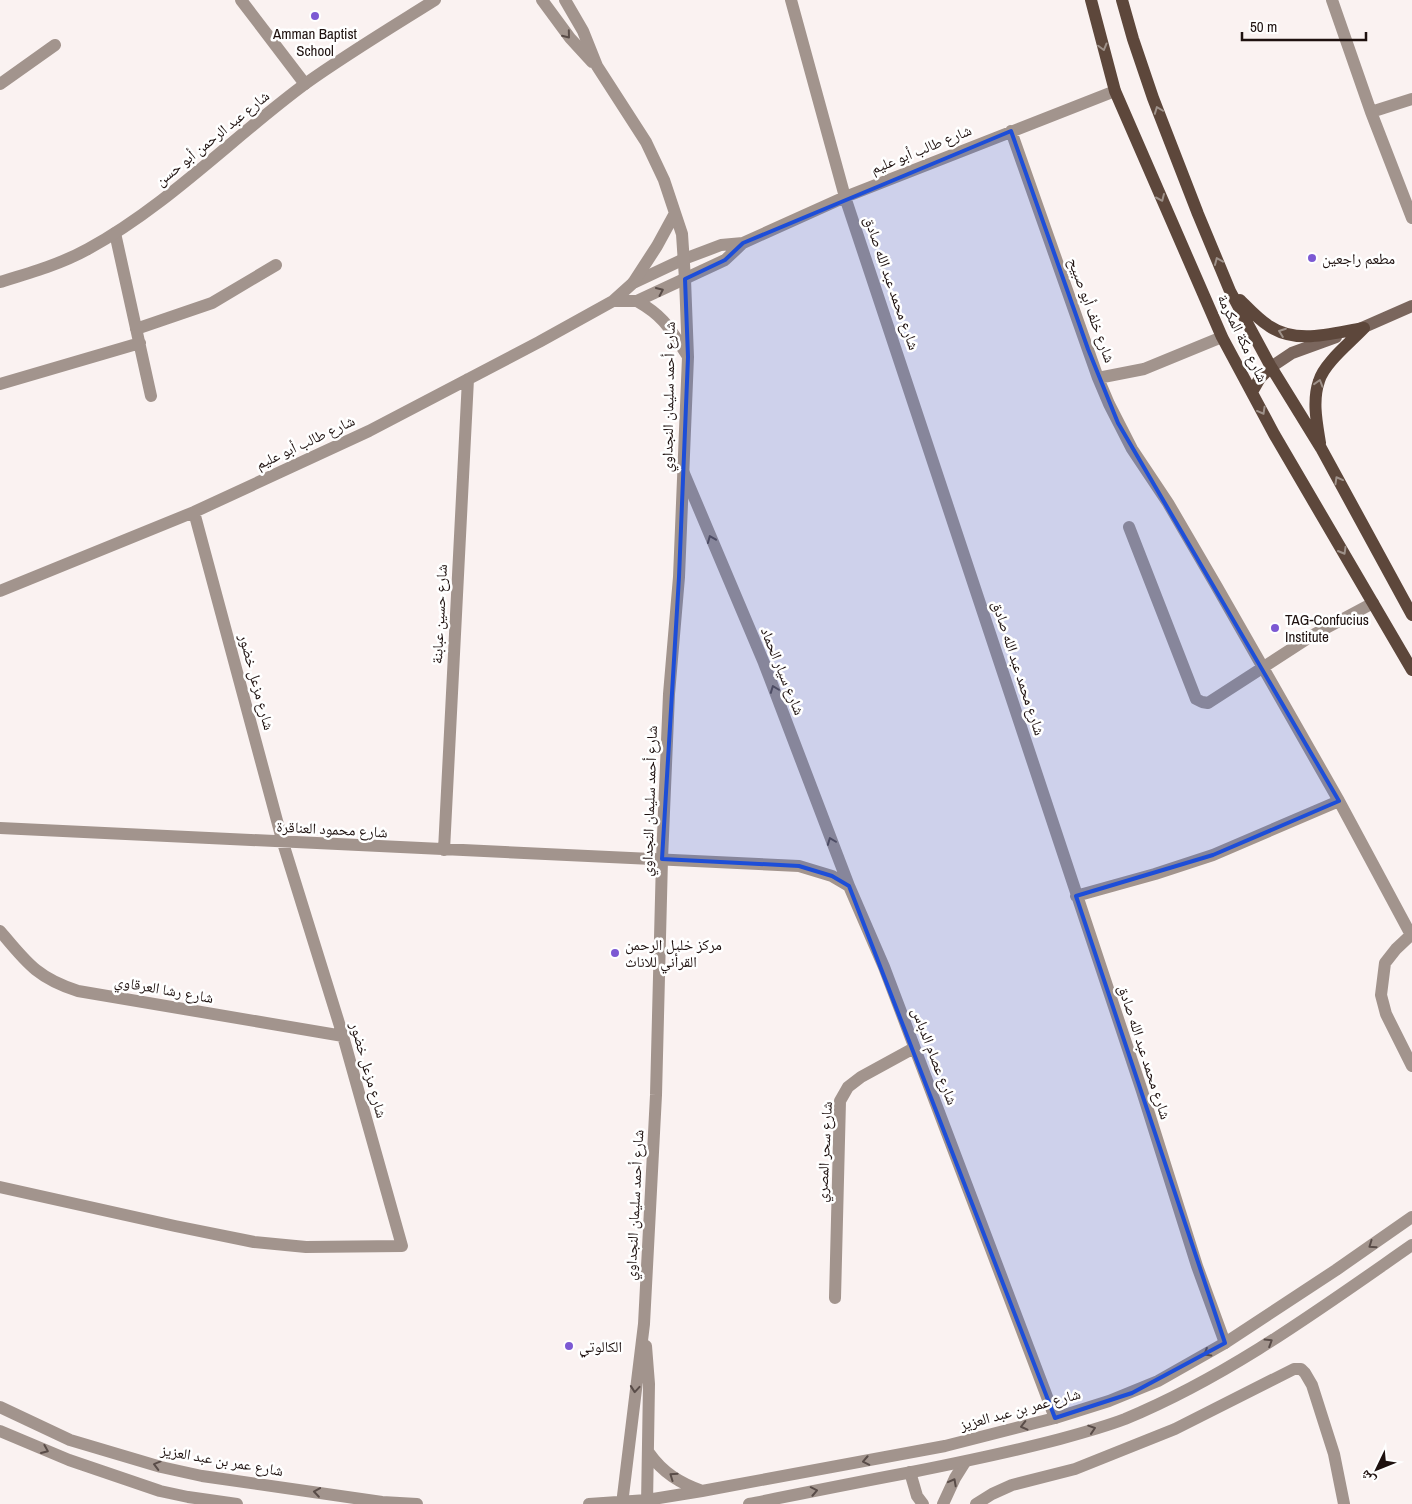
<svg xmlns="http://www.w3.org/2000/svg" width="1412" height="1504" viewBox="0 0 1412 1504" font-family="'Archivo Narrow','Noto Naskh Arabic',sans-serif">
<rect width="100%" height="100%" fill="#faf2f1"/>
<g fill="none" stroke-linecap="round" stroke-linejoin="round">
<path stroke="#a2948d" stroke-width="12" d="M 241,0 L 305,84
M 791,0 L 845,197 L 1142,1091 L 1197,1266 L 1225,1343
M 1332,0 L 1371,112 L 1412,218
M 0,84 L 55,45
M 1371,112 L 1412,99
M 1011,131 L 1098,378 L 1144,369 L 1222,337
M 115,233 L 151,396
M 613,301 L 637,301 L 725,260 L 743,243
M 136,329 L 212,303 L 276,265
M 1098,378 L 1109,404 L 1132,449 L 1168,503 L 1217,587 L 1339,801 L 1411,935
M 0,384 L 140,343
M 683,471 L 764,663 L 849,886
M 1129,527 L 1196,699 L 1202,702 L 1208,703 L 1313,635 L 1373,603
M 0,591 L 194,512 L 369,431 L 539,342 L 613,301 L 633,283 L 684,259 L 721,245 L 743,243 L 845,197 L 1115,91
M 0,828 L 799,866 L 832,876 L 849,886 L 884,967 L 1055,1418
M 444,850 L 468,379
M 1076,896 L 1155,874 L 1213,855 L 1339,801
M 0,931 C 26,962 37,978 78,991 L 343,1036
M 1412,934 L 1396,949 L 1385,963 L 1381,995 L 1386,1014 L 1412,1066
M 0,1187 L 175,1226 L 254,1242 L 306,1247 L 402,1246 L 343,1036 L 283,843 L 194,512
M 835,1298 L 840,1101 L 848,1087 L 861,1077 L 914,1048
M 910,1472 L 917,1496 L 923,1504
M 943,1504 L 955,1478 L 965,1462
M 976,1504 L 992,1494 L 1012,1485 L 1075,1469 L 1175,1429 L 1294,1369 L 1301,1369 L 1305,1373 L 1312,1385 L 1334,1454 L 1344,1504"/>
<path stroke="#a2948d" stroke-width="12" d="M 542,0 L 570,38 L 592,62
M 565,0 L 583,31 L 597,66 L 646,142 L 664,180 L 682,234 L 685,279 L 688,357 L 679,577 L 669,694 L 662,859 L 656,1095 L 644,1324 L 622,1504
M 0,282 C 30,273 61,264 88,249 C 168,205 232,138 305,84 C 347,54 392,27 435,0
M 633,283 L 657,246 L 675,213
M 637,301 C 665,317 670,329 687,355
M 646,1346 L 649,1384 L 647,1504
M 0,1407 L 70,1440 L 161,1467 L 202,1476 L 382,1502 L 417,1504
M 0,1431 L 69,1460 L 160,1491 L 188,1497 L 237,1504
M 649,1453 C 663,1473 680,1483 702,1491
M 589,1504 L 647,1500 L 702,1491 L 945,1446 L 1055,1418 L 1109,1401 L 1158,1381 L 1225,1343 L 1336,1270 L 1412,1217
M 749,1504 C 804,1493 858,1482 912,1472 C 962,1462 1011,1452 1060,1439 C 1082,1433 1104,1427 1125,1419 C 1229,1376 1320,1309 1412,1245"/>
<path stroke="#7a665d" stroke-width="12" d="M 1355,331 L 1412,306
M 1271,367 L 1292,353 L 1336,337"/>
<path stroke="#5d473b" stroke-width="12" d="M 1091,0 L 1115,91 L 1222,337 L 1274,434 L 1412,670
M 1122,0 L 1133,39 L 1153,98 L 1198,214 L 1230,291 L 1271,367 L 1321,448 L 1412,615
M 1240,300 C 1249,309 1258,319 1269,326 C 1297,345 1333,333 1364,328
M 1252,392 L 1260,378 L 1271,367
M 1320,443 C 1317,424 1312,401 1319,381 C 1324,363 1351,342 1364,328"/>
</g>
<defs><path id="oneway-chevron" d="M-2-3.5L2.5 0L-2 3.5" fill="none" stroke-width="1.6" stroke-linecap="round" stroke-linejoin="round" transform="scale(1.25)"/></defs>
<g stroke="#594c48">
<use href="#oneway-chevron" transform="translate(567 35) rotate(51)"/>
<use href="#oneway-chevron" transform="translate(660 291) rotate(-24)"/>
<use href="#oneway-chevron" transform="translate(711 539) rotate(-112)"/>
<use href="#oneway-chevron" transform="translate(774 689) rotate(-111)"/>
<use href="#oneway-chevron" transform="translate(831 841) rotate(-111)"/>
<use href="#oneway-chevron" transform="translate(1372 1245) rotate(145)"/>
<use href="#oneway-chevron" transform="translate(1269 1342) rotate(-32)"/>
<use href="#oneway-chevron" transform="translate(1207 1353) rotate(149)"/>
<use href="#oneway-chevron" transform="translate(635 1389) rotate(95)"/>
<use href="#oneway-chevron" transform="translate(1024 1426) rotate(166)"/>
<use href="#oneway-chevron" transform="translate(1092 1429) rotate(-18)"/>
<use href="#oneway-chevron" transform="translate(45 1450) rotate(23)"/>
<use href="#oneway-chevron" transform="translate(866 1461) rotate(169)"/>
<use href="#oneway-chevron" transform="translate(157 1465) rotate(-165)"/>
<use href="#oneway-chevron" transform="translate(673 1476) rotate(-145)"/>
<use href="#oneway-chevron" transform="translate(953 1482) rotate(-62)"/>
<use href="#oneway-chevron" transform="translate(814 1491) rotate(-11)"/>
<use href="#oneway-chevron" transform="translate(317 1492) rotate(-172)"/>
</g>
<g stroke="#9e9189">
<use href="#oneway-chevron" transform="translate(1103 47) rotate(75)"/>
<use href="#oneway-chevron" transform="translate(1158 110) rotate(-111)"/>
<use href="#oneway-chevron" transform="translate(1161 198) rotate(66)"/>
<use href="#oneway-chevron" transform="translate(1218 261) rotate(-113)"/>
<use href="#oneway-chevron" transform="translate(1282 332) rotate(-160)"/>
<use href="#oneway-chevron" transform="translate(1319 383) rotate(-73)"/>
<use href="#oneway-chevron" transform="translate(1262 411) rotate(61)"/>
<use href="#oneway-chevron" transform="translate(1338 480) rotate(-119)"/>
<use href="#oneway-chevron" transform="translate(1343 551) rotate(60)"/>
</g>
<path fill="#1d4ed8" fill-opacity="0.2" stroke="#1d4ed8" stroke-width="4" stroke-linejoin="round" d="M 1011,131 L 1088,349 L 1118,423 L 1339,801 L 1213,855 L 1076,896 L 1225,1343 L 1132,1393 L 1055,1418 L 849,886 L 832,876 L 799,866 L 662,859 L 679,577 L 688,357 L 685,279 L 725,260 L 743,243 Z"/>
<g fill="#7c59d3" stroke="#fff" stroke-width="2">
<circle cx="315" cy="16" r="5"/>
<circle cx="1312" cy="258" r="5"/>
<circle cx="1275" cy="628" r="5"/>
<circle cx="615" cy="953" r="5"/>
<circle cx="569" cy="1346" r="5"/>
</g>
<g text-anchor="middle" dominant-baseline="central" stroke-width="5" stroke-linejoin="round" paint-order="stroke">
<g font-size="15" fill="#1e110f" stroke="#fff" text-anchor="start">
<text x="315" y="33" text-anchor="middle">Amman Baptist<tspan x="315" dy="17">School</tspan></text>
<text x="1322" y="258">مطعم راجعين</text>
<text x="1285" y="619">TAG-Confucius<tspan x="1285" dy="17">Institute</tspan></text>
<text x="625" y="944">مركز خليل الرحمن<tspan x="625" dy="17">القرأني للاناث</tspan></text>
<text x="579" y="1346">الكالوتي</text>
</g>
<g font-size="15" fill="#1e110f" stroke="#fff">
<text transform="translate(212 138) rotate(-39)">شارع عبد الرحمن أبو حسن</text>
<text transform="translate(921 149) rotate(-22)">شارع طالب أبو عليم</text>
<text transform="translate(892 283) rotate(71)">شارع محمد عبد الله صادق</text>
<text transform="translate(1092 310) rotate(70)">شارع خلف أبو صبيح</text>
<text transform="translate(1243 338) rotate(64)">شارع مكة المكرمة</text>
<text transform="translate(668 397) rotate(-89)">شارع أحمد سليمان النجداوي</text>
<text transform="translate(305 442) rotate(-25)">شارع طالب أبو عليم</text>
<text transform="translate(439 614) rotate(-87)">شارع حسين عبابنة</text>
<text transform="translate(1019 668) rotate(72)">شارع محمد عبد الله صادق</text>
<text transform="translate(783 671) rotate(68)">شارع سيار الحماد</text>
<text transform="translate(257 682) rotate(75)">شارع مزعل خضور</text>
<text transform="translate(649 801) rotate(-88)">شارع أحمد سليمان النجداوي</text>
<text transform="translate(332 829) rotate(3)">شارع محمود العناقرة</text>
<text transform="translate(164 989) rotate(10)">شارع رشا العرقاوي</text>
<text transform="translate(1145 1052) rotate(72)">شارع محمد عبد الله صادق</text>
<text transform="translate(935 1056) rotate(69)">شارع عصام الدباس</text>
<text transform="translate(369 1070) rotate(74)">شارع مزعل خضور</text>
<text transform="translate(824 1152) rotate(-87)">شارع سحر المصري</text>
<text transform="translate(634 1205) rotate(-87)">شارع أحمد سليمان النجداوي</text>
<text transform="translate(1020 1409) rotate(-15)">شارع عمر بن عبد العزيز</text>
<text transform="translate(222 1460) rotate(10)">شارع عمر بن عبد العزيز</text>
</g>
</g>
<g transform="translate(1377 1469) rotate(227)" stroke="#ffffff" stroke-width="4" paint-order="stroke">
<path d="M0-4L9 19L0 12L-9 19Z" fill="#1e110f"/>
<text y="-8" font-size="14" font-weight="bold" text-anchor="middle" fill="#1e110f">ش</text>
</g>
<path d="M1242 32v8h124v-8" fill="none" stroke="#1e110f" stroke-width="2.5"/>
<text x="1250" y="32" font-size="15" fill="#1e110f" stroke="#ffffff" stroke-width="4" paint-order="stroke">50 m</text>
</svg>
